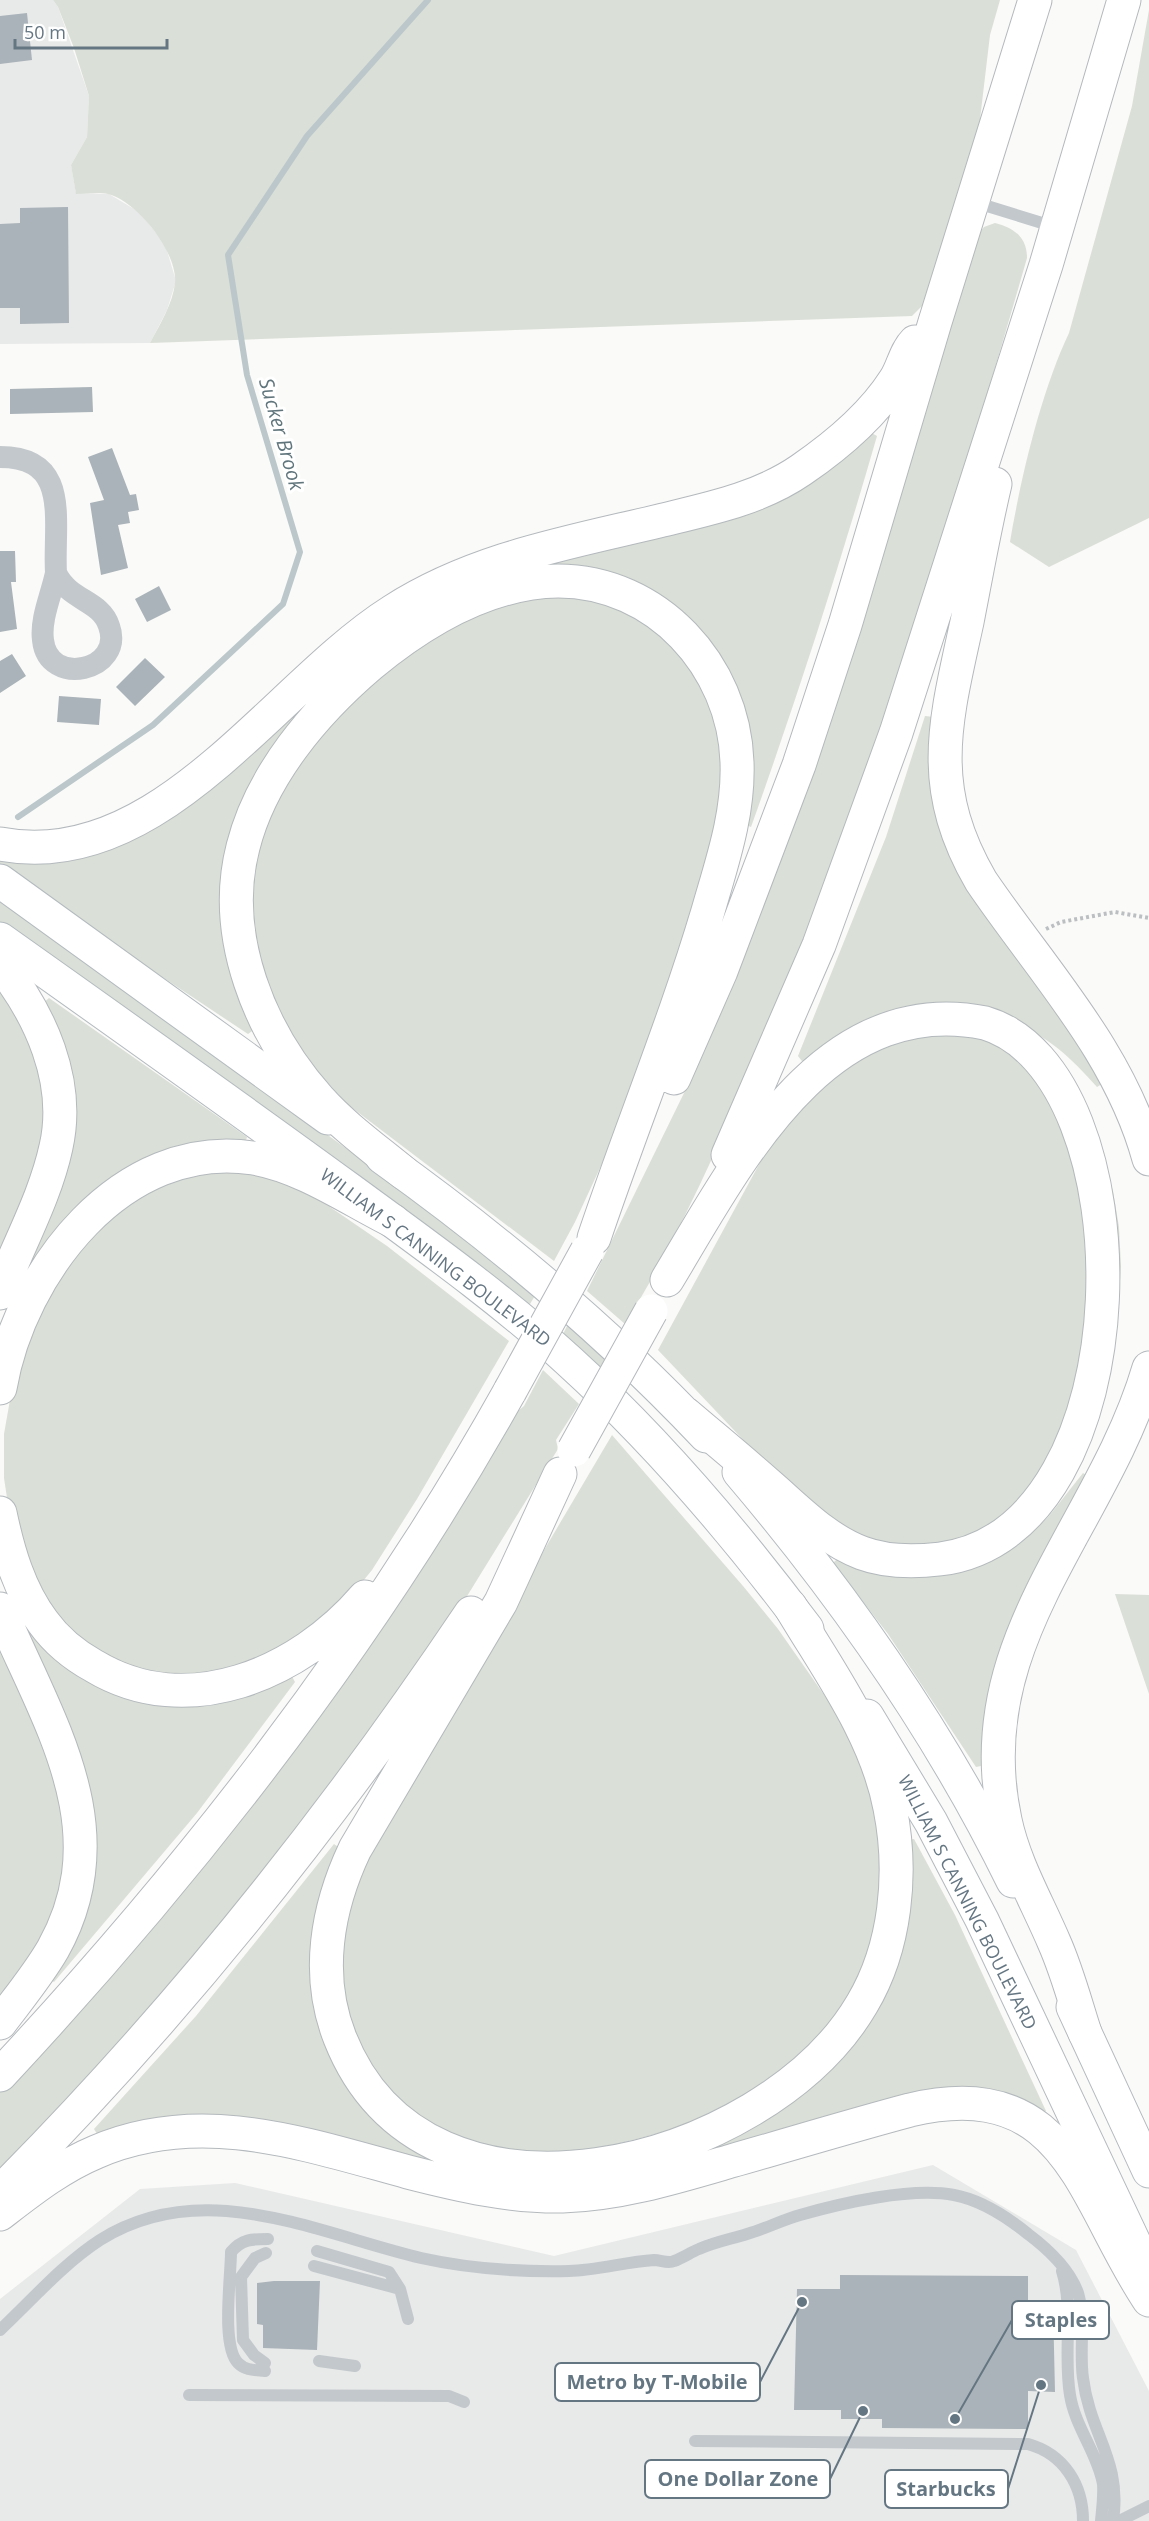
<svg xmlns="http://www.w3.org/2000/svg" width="1149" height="2521" viewBox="0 0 1149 2521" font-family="'Open Sans',sans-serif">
<rect width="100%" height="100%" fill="#fafaf8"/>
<path fill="#e8e9e9" d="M 0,0 L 53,0 L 58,7 L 89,96 L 87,137 L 71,165 L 76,193 L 109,194 L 139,212 L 165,244 L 176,281 L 167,310 L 150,343 L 0,344 Z
M 933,2165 L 1076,2250 L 1149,2391 L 1149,2521 L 0,2521 L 0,2299 L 140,2189 L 235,2183 L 554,2256 Z"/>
<path fill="#dadfd7" d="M 53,0 L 1000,0 L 990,35 L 971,195 L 930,298 L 912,316 L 150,343 C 160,324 173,303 175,283 C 178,253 137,201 108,194 C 99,192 86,194 76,194 L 71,165 L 87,137 L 89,96 L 74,48 L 58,7 Z
M 1149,10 L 1149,518 L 1049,567 L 1010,542 C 1021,477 1041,392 1069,333 L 1132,106 Z
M 995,223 C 1014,228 1027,237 1027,258 C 968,464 904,669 833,871 C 816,919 794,966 774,1014 C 731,1119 685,1227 625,1324 L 587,1291 L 685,1091 L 723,1004 L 979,233 L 984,227 Z
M 866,430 L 877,436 C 839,568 797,698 751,827 L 742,823 L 694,631 L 533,573 L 555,557 L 722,517 Z
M 549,593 L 621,607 L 679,648 L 712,700 L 724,768 L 717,828 L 642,1077 L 575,1222 L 554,1261 L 347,1104 L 294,1045 L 248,939 L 256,838 L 306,745 L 395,658 L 488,607 Z
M 311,688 L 317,696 L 250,792 L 255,1029 L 248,1034 L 0,869 L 0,855 L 78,853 Z
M 925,716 L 934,717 L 932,763 L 1107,1081 L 1097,1087 C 1063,1048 1036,1027 986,1013 L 805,1065 L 798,1056 L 886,837 Z
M 0,896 L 469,1238 L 536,1294 L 527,1309 L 0,922 Z
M 0,986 L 9,999 L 44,1080 L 45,1149 L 0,1259 Z
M 49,998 L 247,1137 L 244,1147 L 209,1146 L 33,1271 L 11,1292 L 57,1182 L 41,1005 Z
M 938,1033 L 991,1039 L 1095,1129 L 1113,1191 L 1119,1227 L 1121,1266 L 1117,1325 L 1096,1397 L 995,1531 L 910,1551 L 849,1536 L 768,1466 L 658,1350 L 774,1137 L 833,1075 L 883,1045 Z
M 266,1172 L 329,1203 L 330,1207 L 387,1246 L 509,1341 L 417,1499 L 372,1570 L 350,1597 L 267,1660 L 183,1682 L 99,1658 L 45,1609 L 9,1511 L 4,1478 L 4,1434 L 16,1366 L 61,1269 L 119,1206 L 182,1173 Z
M 568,1324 L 605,1359 L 598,1372 L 561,1338 Z
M 543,1370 L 579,1404 L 556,1440 L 558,1449 L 464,1601 L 406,1685 L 209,1943 L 0,2174 L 0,2092 L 143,1937 L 512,1416 L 524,1406 Z
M 612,1435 L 743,1586 L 778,1629 L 836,1712 L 866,1773 L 880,1831 L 881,1907 L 862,1979 L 811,2048 L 710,2120 L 574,2155 L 469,2147 L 402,2110 L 346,2026 L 336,1943 L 367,1850 Z
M 1083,1473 L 1091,1478 L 986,1765 L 976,1767 L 888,1634 L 833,1563 L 840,1556 L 943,1570 L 971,1564 L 1029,1536 L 1049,1516 Z
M 1115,1594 L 1149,1595 L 1149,1694 Z
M 13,1614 L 105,1686 L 290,1673 L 295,1682 L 197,1813 L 54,1982 L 47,1977 L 87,1881 Z
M 0,1639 L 59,1777 L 67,1855 L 58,1900 L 44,1941 L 0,2003 Z
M 914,1839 L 955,1915 L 1046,2111 L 1040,2116 L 1010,2100 L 702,2159 L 700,2148 L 835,2057 L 906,1840 Z
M 334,1844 L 341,1849 L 327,2039 L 347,2080 L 378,2119 L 451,2163 L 450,2172 L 323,2138 L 99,2137 L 94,2129 L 196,2016 Z"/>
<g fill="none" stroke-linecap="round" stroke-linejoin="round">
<path stroke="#bbc7cb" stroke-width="6" d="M 18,817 L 153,725 L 283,604 L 300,552 L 247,375 L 228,255 L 307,136 L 428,0"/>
</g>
<path fill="#aab3b9" d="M 27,13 L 32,60 L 0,64 L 0,16 Z
M 68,207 L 69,323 L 20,324 L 20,308 L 0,308 L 0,224 L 20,223 L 20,208 Z
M 92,387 L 93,412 L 10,414 L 10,389 Z
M 112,448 L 130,495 L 136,494 L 139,510 L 128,512 L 130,523 L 118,525 L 128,568 L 101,575 L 90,503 L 104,500 L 88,457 Z
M 0,551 L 15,551 L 16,582 L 11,582 L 17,629 L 0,632 Z
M 159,586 L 171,610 L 147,622 L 135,599 Z
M 12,654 L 26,676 L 0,693 L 0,661 Z
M 145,658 L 165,677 L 135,706 L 116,687 Z
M 59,696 L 101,699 L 99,725 L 57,722 Z
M 840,2275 L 1028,2276 L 1028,2306 L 1053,2306 L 1055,2392 L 1028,2391 L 1028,2429 L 882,2428 L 882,2419 L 841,2419 L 841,2410 L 794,2410 L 797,2289 L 840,2289 Z
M 274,2281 L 320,2281 L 317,2350 L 263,2348 L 263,2325 L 257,2324 L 257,2283 Z"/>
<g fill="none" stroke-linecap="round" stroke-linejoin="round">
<defs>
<path id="secondary" d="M 0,881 L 328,1118
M 0,939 C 117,1022 234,1105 349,1189 C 424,1244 500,1298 569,1361 C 657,1441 736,1534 807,1629
M 382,1157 C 498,1240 608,1332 706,1436
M 739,1472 C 846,1598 940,1732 1013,1881
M 867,1716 L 931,1822 L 982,1920 L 1149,2274
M 1073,2007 L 1149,2171"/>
<path id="motorway" d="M 995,484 C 984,530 976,576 967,622 C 945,723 926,786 981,881 C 1042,971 1120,1052 1149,1159
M 0,844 C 160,875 274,686 393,611 C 474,559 567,543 659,521 C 708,509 759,499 801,470 C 836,446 872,416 895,380 C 903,368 905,352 915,342
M 0,964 C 40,1014 71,1081 56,1147 C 45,1198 18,1245 0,1293
M 674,1078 L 721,971 L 799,765 L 845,625 L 935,322 L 1035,0
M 728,1155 L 819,945 L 896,733 L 1046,265 L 1124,0
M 404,1173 C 375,1149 344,1127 319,1099 C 260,1033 220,936 243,847 C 261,775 315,712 370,665 C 422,622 489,582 558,581 C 657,581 734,666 737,762 C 739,814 722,862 708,911 C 675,1022 631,1128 594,1238
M 667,1280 C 736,1166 823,990 985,1023 C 1149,1072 1149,1533 940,1559 C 914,1562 886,1562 862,1553 C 825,1539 798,1510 769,1485 C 742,1461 714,1438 687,1415
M 0,1388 C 20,1271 122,1138 253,1158 C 302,1166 349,1199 393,1221
M 560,1474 L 501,1602 L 355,1849 C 327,1908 315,1975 340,2038 C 426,2256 765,2169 862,2004 C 896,1947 903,1873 890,1808 C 876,1734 828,1670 790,1606
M 0,1513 C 8,1551 19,1590 43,1622 C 56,1640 74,1655 94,1666 C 187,1722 299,1674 365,1597
M 0,1609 C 46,1719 121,1828 53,1949 C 38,1975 18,1999 0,2023
M 1085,2033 C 1075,2002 1067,1971 1054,1942 C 1037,1902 1014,1863 1005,1820 C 966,1640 1102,1528 1149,1368
M 0,2075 C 194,1867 371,1640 510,1391
M 0,2192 C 176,2015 332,1820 471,1613
M 0,2214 C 30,2191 60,2167 96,2152 C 200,2107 305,2144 408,2172 C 459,2185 510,2197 563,2196 C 621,2194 676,2177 731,2161 C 791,2144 850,2126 910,2110 C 1068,2073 1081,2198 1149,2300"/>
</defs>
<use href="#secondary" stroke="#b3babf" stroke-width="35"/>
<use href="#motorway" stroke="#b4b9bd" stroke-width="35"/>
<path stroke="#bbbfc2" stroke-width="4" stroke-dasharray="3 3" stroke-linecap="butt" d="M 1046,929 L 1061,922 L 1115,912 L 1149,918"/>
<path stroke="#c3c8cc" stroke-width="12" d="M 974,202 L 1055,227
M 317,2251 L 389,2272 L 400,2289 L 408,2319
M 314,2266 L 400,2289
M 1062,2271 C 1074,2310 1063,2354 1070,2395 C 1075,2427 1098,2454 1103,2484 C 1104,2496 1102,2509 1101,2521
M 0,2330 C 32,2300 63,2264 100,2240 C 203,2175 316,2233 421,2258 C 470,2269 520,2272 569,2271 C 598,2270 625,2262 654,2260 C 661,2260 668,2264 674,2261 C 683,2258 691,2252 699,2249 C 715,2242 731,2239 747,2234 C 765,2229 782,2220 800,2215 C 842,2203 911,2187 954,2195 C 981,2200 1007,2217 1028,2234 C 1048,2249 1070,2270 1078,2293 C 1086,2320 1079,2351 1083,2378 C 1090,2435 1122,2460 1113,2521
M 319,2361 L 355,2366
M 265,2363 L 254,2355 L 243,2340 L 241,2277 L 255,2258 L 266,2253
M 265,2371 C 255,2370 246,2371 238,2363 C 221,2346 231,2277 231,2252 C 242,2239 252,2239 268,2239
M 189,2395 L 449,2396 L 464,2402
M 695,2441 L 1028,2444 C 1064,2454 1083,2485 1083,2521
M 1119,2521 L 1149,2506"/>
<path stroke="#c3c8cc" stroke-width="22" d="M 0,457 C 72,457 53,522 56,573
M 56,573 C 69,601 101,600 109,626 C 125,671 48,688 43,640 C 40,619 52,593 56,573 Z"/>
<use href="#secondary" stroke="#fff" stroke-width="33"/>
<use href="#motorway" stroke="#fff" stroke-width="33"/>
<defs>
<path id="motorway-bridge" d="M 510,1391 L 587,1251
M 574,1450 L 651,1311"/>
</defs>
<use href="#motorway-bridge" stroke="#b4b9bd" stroke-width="35" stroke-linecap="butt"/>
<use href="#motorway-bridge" stroke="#fff" stroke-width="33"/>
</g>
<g text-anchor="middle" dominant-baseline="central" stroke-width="6" stroke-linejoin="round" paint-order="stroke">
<g font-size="18" fill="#657683" stroke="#fff">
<text transform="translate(436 1257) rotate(37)">WILLIAM S CANNING BOULEVARD</text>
<text transform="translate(968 1902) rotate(63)">WILLIAM S CANNING BOULEVARD</text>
</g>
<g font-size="20" font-style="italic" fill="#60757c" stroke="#fff">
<text transform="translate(282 434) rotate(74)">Sucker Brook</text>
</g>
</g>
<path fill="none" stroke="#657683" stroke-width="2" d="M955 2419L1012 2320M802 2302L760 2382M863 2411L830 2479M1041 2385L1008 2489"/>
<g fill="#657683" stroke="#fff" stroke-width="2">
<circle cx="955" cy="2419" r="6"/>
<circle cx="802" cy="2302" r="6"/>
<circle cx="863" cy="2411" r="6"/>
<circle cx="1041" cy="2385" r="6"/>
</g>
<g fill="#fff" stroke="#657683" stroke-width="2">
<rect x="1012" y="2301" width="97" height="38" rx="6"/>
<rect x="555" y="2363" width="205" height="38" rx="6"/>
<rect x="645" y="2460" width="185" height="38" rx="6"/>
<rect x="885" y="2470" width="123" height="38" rx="6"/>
</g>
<g font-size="20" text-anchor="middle" font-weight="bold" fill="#657683">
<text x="1061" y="2327">Staples</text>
<text x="657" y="2389">Metro by T-Mobile</text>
<text x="738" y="2486">One Dollar Zone</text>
<text x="946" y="2496">Starbucks</text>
</g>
<path d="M15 39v9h152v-9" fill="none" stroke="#657683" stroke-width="3"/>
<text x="24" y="39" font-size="18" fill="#657683" stroke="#ffffff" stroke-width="4.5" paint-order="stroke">50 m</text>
</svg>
